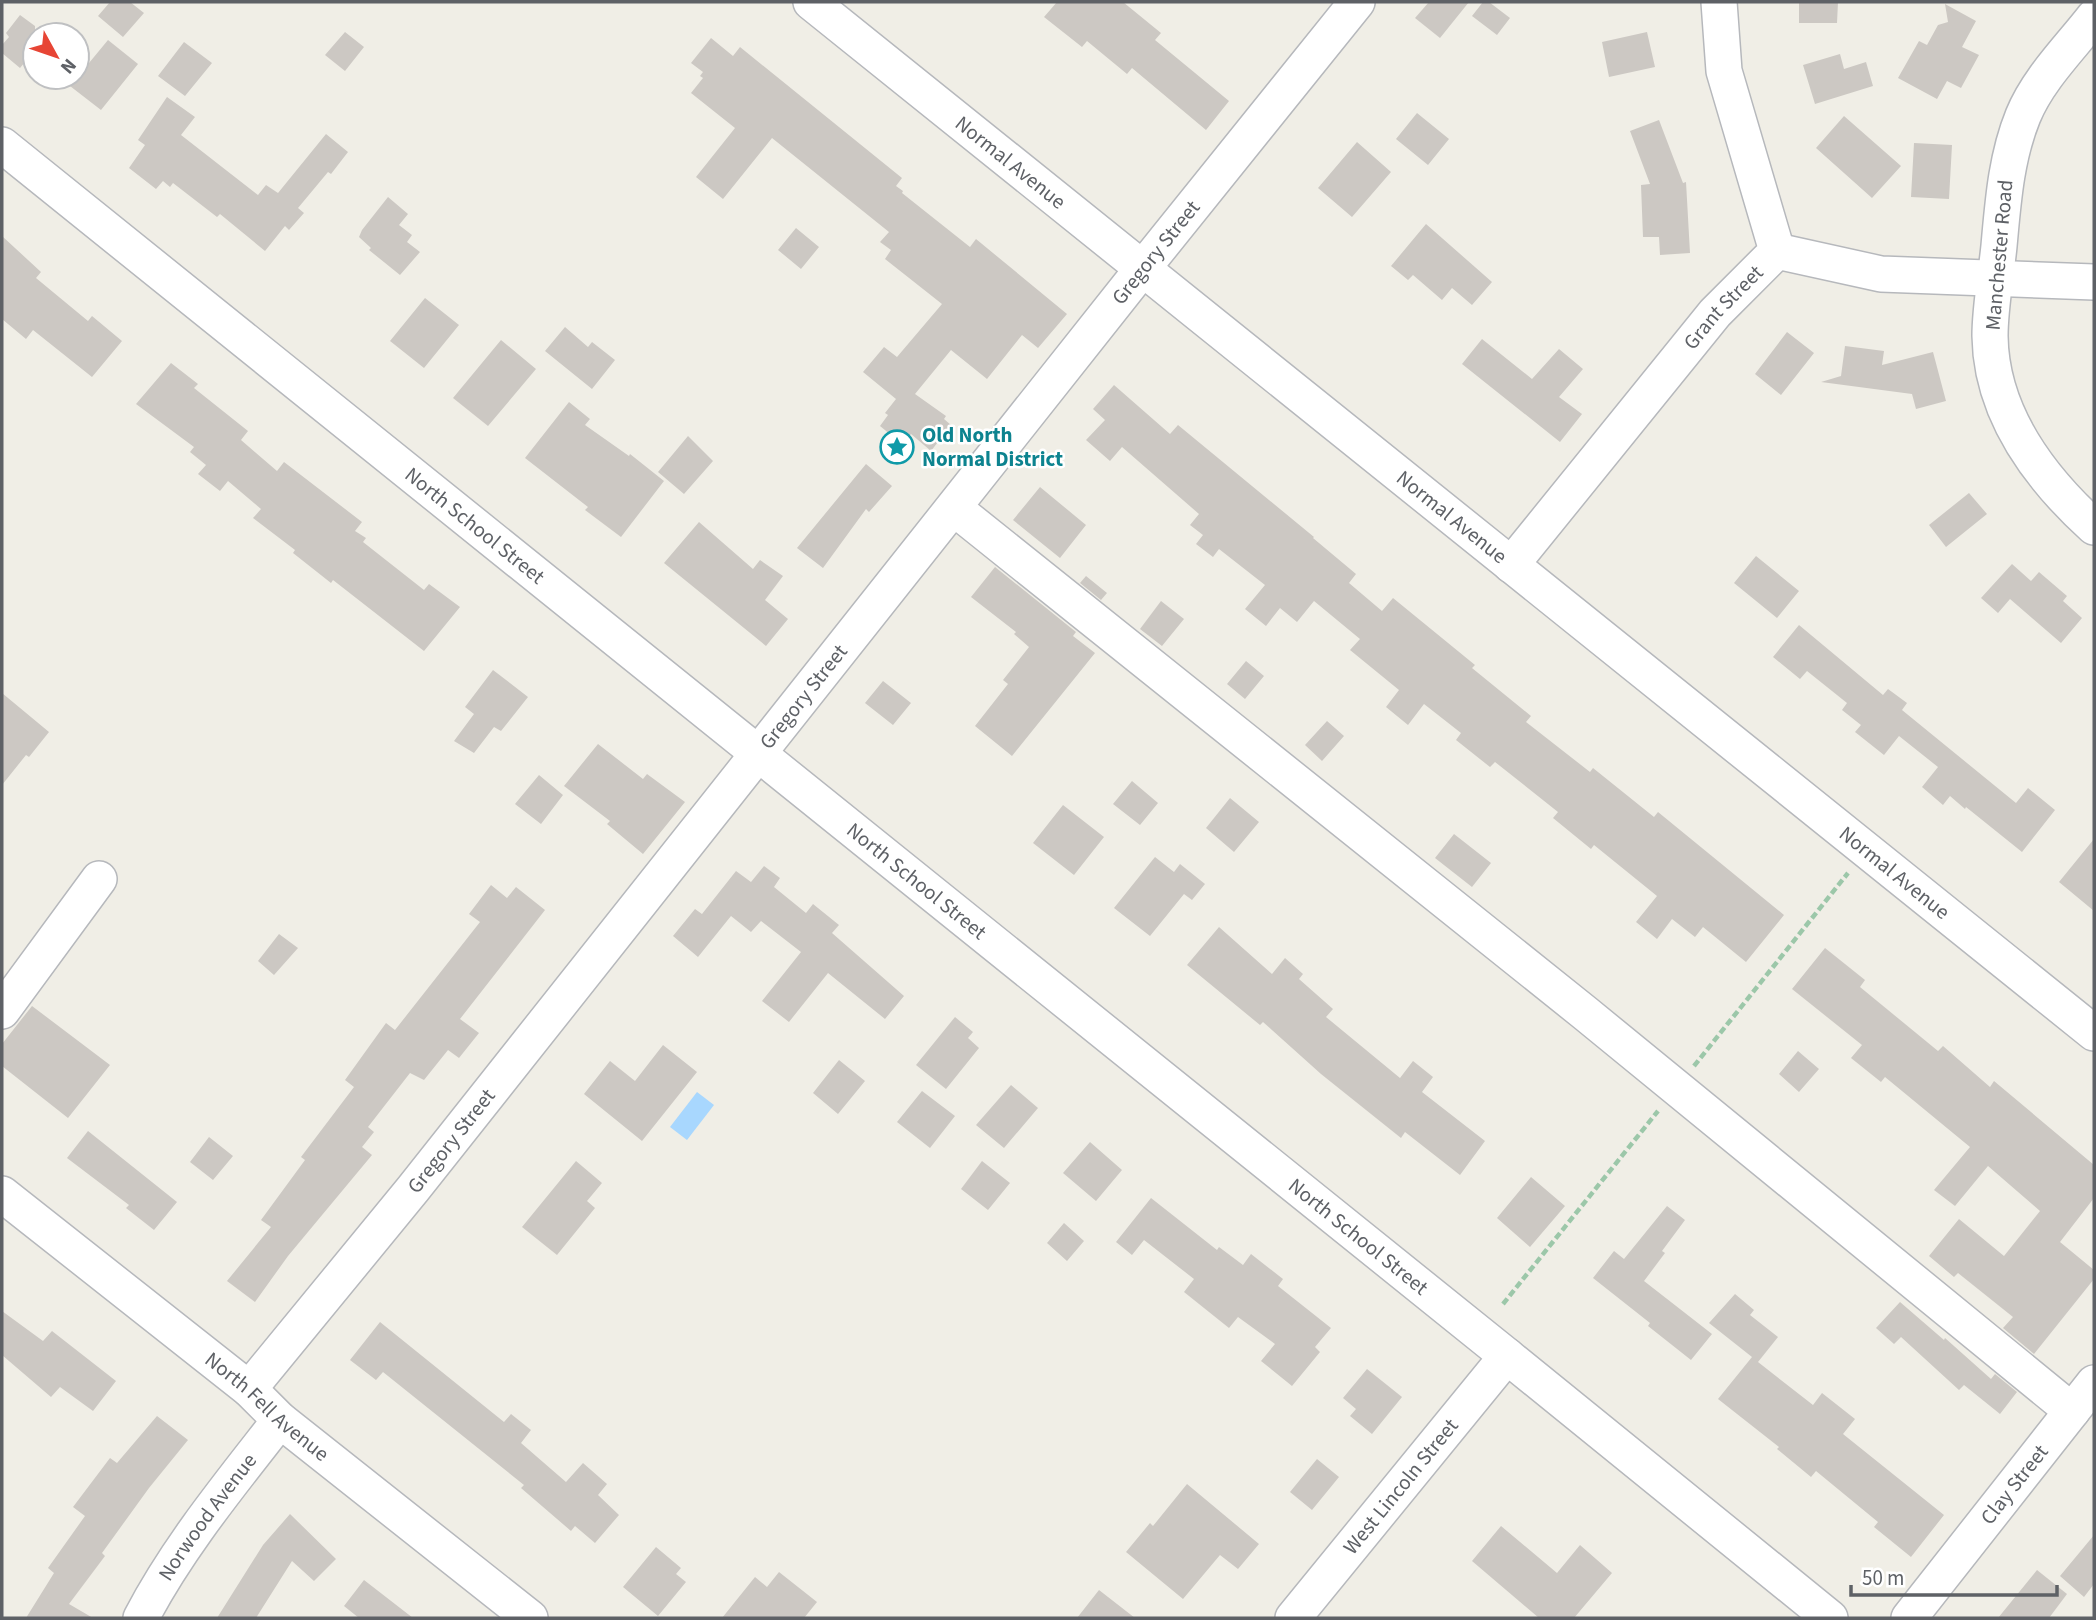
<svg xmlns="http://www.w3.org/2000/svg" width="2096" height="1620" viewBox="0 0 2096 1620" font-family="'Source Sans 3',sans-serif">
<rect width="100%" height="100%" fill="#f0eee6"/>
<path fill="#a8d7fe" d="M 697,1092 L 714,1105 L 687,1140 L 670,1127 Z"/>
<path fill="#ccc8c3" d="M 110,2 L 130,2 L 144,13 L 123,37 L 98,16 Z
M 1057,2 L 1123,2 L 1161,33 L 1155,40 L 1229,101 L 1206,130 L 1132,68 L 1127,74 L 1087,41 L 1082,47 L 1044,17 Z
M 1429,2 L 1469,2 L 1440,38 L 1415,18 Z
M 1483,2 L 1489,2 L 1510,18 L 1497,35 L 1472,16 Z
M 1799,2 L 1838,2 L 1837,23 L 1799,23 Z
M 1945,4 L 1976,21 L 1962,47 L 1979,55 L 1961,88 L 1947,81 L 1937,99 L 1898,78 L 1919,41 L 1927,45 L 1938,25 L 1948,22 Z
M 20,15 L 35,26 L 35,50 L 20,68 L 2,53 L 2,45 L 9,37 L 6,33 Z
M 345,32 L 364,47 L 345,71 L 325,55 Z
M 1647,32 L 1655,67 L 1609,77 L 1602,42 Z
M 711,38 L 733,56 L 740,47 L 902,178 L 896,186 L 903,191 L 902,193 L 970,247 L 976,239 L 1067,314 L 1038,348 L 1022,335 L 987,379 L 951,350 L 915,394 L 946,416 L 944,419 L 951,425 L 931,451 L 911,434 L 902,444 L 880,426 L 888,415 L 885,413 L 896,399 L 863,372 L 884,347 L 897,357 L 942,304 L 885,259 L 891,250 L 880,242 L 889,232 L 772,138 L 723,199 L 696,177 L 735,128 L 691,93 L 703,78 L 700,76 L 703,72 L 691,63 Z
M 108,40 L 138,64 L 101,110 L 70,86 Z
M 184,42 L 212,63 L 185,96 L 158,76 Z
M 1840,54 L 1844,69 L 1866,62 L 1873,86 L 1815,104 L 1803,65 Z
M 167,97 L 195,117 L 181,135 L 258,195 L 266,185 L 278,193 L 326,134 L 348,152 L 331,174 L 328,172 L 298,208 L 304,213 L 289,230 L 285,226 L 265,251 L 220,214 L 217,217 L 173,183 L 170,187 L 163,181 L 156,189 L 129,168 L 145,145 L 138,140 Z
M 1417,113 L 1449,139 L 1428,165 L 1396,139 Z
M 1844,116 L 1901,166 L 1872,198 L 1816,148 Z
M 1659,120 L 1683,183 L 1686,182 L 1690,253 L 1660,255 L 1659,237 L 1643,237 L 1641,185 L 1650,184 L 1630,131 Z
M 1357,142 L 1391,172 L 1352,217 L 1318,188 Z
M 1914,143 L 1952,145 L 1949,199 L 1911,197 Z
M 388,197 L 408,214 L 399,225 L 412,235 L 407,242 L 420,252 L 400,275 L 369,250 L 371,248 L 359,237 L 362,230 Z
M 1426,224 L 1492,282 L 1472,305 L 1452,288 L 1442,300 L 1413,275 L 1408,280 L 1391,266 Z
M 796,228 L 819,247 L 801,269 L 778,250 Z
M 2,236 L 41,272 L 36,278 L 88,321 L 92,316 L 122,341 L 92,377 L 33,330 L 26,339 L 2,319 Z
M 425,298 L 459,325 L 424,368 L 390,341 Z
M 565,327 L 588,347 L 592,342 L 615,360 L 592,389 L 545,351 Z
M 1787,332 L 1814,353 L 1781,395 L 1755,374 Z
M 1482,339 L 1532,379 L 1559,349 L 1583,369 L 1559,397 L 1582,414 L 1560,442 L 1462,364 Z
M 501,340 L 536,369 L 488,426 L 453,398 Z
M 1845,346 L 1884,351 L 1882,365 L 1933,352 L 1946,401 L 1916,409 L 1912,394 L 1821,382 L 1841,376 Z
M 171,363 L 198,384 L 194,388 L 248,431 L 241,440 L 277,471 L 284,462 L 362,522 L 355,531 L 366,538 L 363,542 L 424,590 L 429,584 L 460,607 L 424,651 L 333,580 L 331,583 L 293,553 L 295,550 L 253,518 L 261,509 L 228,481 L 220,491 L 198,474 L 206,465 L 190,452 L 194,447 L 136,404 Z
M 1114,385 L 1170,434 L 1178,425 L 1314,537 L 1313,538 L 1356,574 L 1349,583 L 1382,611 L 1393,598 L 1475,665 L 1472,668 L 1531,716 L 1526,722 L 1590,772 L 1593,768 L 1654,817 L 1658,812 L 1784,915 L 1746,962 L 1703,927 L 1695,937 L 1672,919 L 1657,939 L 1636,922 L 1657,896 L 1594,845 L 1591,849 L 1553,818 L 1558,812 L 1495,762 L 1490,767 L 1456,740 L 1461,733 L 1424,704 L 1408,725 L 1386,707 L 1399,690 L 1350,650 L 1360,639 L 1314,601 L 1297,622 L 1280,608 L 1266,626 L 1245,609 L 1265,585 L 1219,549 L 1213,557 L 1196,544 L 1203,535 L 1190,525 L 1199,514 L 1122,447 L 1110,461 L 1086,440 L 1105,420 L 1093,409 Z
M 569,402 L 590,419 L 585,425 L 629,456 L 630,454 L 664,481 L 621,537 L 585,510 L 588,507 L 525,458 Z
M 688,436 L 713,461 L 684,494 L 658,472 Z
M 866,464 L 892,486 L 869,512 L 866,509 L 823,568 L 797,548 Z
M 1040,487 L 1086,525 L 1060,558 L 1013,520 Z
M 1969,493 L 1987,514 L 1946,547 L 1929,525 Z
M 699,522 L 753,569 L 760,560 L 783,576 L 765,600 L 788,619 L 766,646 L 664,563 Z
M 1756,556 L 1799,591 L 1777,618 L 1734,583 Z
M 2012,564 L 2031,581 L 2039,572 L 2067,596 L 2063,601 L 2082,618 L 2061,643 L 2010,599 L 1998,613 L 1981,598 Z
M 995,567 L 1076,632 L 1073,636 L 1095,653 L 1012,756 L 975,726 L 1008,684 L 1003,680 L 1029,647 L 1014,634 L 1016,632 L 971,597 Z
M 1086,576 L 1107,593 L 1101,600 L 1080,583 Z
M 1161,601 L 1184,619 L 1162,646 L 1140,629 Z
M 1799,625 L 1883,695 L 1888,689 L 1907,703 L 1902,710 L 2016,803 L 2028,788 L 2055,810 L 2022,852 L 1966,807 L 1965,809 L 1950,796 L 1943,805 L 1922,787 L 1938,767 L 1899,736 L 1884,755 L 1855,732 L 1861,725 L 1842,710 L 1847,703 L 1807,671 L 1800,679 L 1773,657 Z
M 1246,661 L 1264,676 L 1245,699 L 1227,684 Z
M 493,670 L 528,697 L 501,731 L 494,727 L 474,753 L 454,741 L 474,714 L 465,707 Z
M 883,681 L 911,703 L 893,725 L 865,703 Z
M 2,693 L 49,732 L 29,757 L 26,755 L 2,785 Z
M 1327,721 L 1344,736 L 1322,761 L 1305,745 Z
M 598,744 L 643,779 L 647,774 L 685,802 L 643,854 L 607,824 L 610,821 L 564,786 Z
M 539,775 L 563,795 L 541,824 L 515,804 Z
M 1132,781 L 1158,803 L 1140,825 L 1113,804 Z
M 1230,798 L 1259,822 L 1234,852 L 1206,828 Z
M 1063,805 L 1104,837 L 1074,875 L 1033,843 Z
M 1454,834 L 1491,863 L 1472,887 L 1435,858 Z
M 2094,839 L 2094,911 L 2059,882 Z
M 1155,857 L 1174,872 L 1180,864 L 1205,884 L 1192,900 L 1184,894 L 1150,936 L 1114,908 Z
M 764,866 L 780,878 L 774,887 L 806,913 L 813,904 L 839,925 L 832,933 L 904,996 L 885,1019 L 828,973 L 789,1022 L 762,1001 L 801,952 L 761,921 L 751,932 L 731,916 L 698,957 L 673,936 L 695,909 L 702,914 L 736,871 L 751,882 Z
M 491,885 L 507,898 L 516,887 L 545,910 L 460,1019 L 479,1033 L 459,1058 L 448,1050 L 424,1080 L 410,1073 L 368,1127 L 374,1132 L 362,1147 L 372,1155 L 288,1256 L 255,1302 L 227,1281 L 271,1227 L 261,1220 L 305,1160 L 301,1157 L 354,1087 L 345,1080 L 386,1023 L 395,1030 L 480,922 L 469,914 Z
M 1219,927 L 1272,974 L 1285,958 L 1303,974 L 1299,979 L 1333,1009 L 1326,1017 L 1400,1078 L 1413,1061 L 1433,1077 L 1422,1092 L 1485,1141 L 1460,1175 L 1405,1132 L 1401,1138 L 1321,1074 L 1263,1022 L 1260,1025 L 1187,965 Z
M 279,934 L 298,948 L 274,975 L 258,961 Z
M 1825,948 L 1865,980 L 1860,987 L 1938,1051 L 1943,1046 L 1990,1087 L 1994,1081 L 2094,1165 L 2094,1198 L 2060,1242 L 2094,1270 L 2094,1279 L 2034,1354 L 2003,1328 L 2013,1317 L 1958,1273 L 1954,1277 L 1929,1256 L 1959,1219 L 2004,1256 L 2040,1211 L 1988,1166 L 1955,1206 L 1934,1190 L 1970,1147 L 1885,1077 L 1881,1082 L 1851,1058 L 1862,1045 L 1792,989 Z
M 32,1006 L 110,1065 L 68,1118 L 2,1066 L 2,1044 Z
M 955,1017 L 973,1032 L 968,1038 L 979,1048 L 946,1089 L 916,1065 Z
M 663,1045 L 697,1072 L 642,1141 L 584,1094 L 610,1061 L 635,1081 Z
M 1798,1051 L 1819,1069 L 1799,1092 L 1779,1074 Z
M 839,1060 L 865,1081 L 838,1114 L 813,1093 Z
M 1011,1085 L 1038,1108 L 1004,1148 L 976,1125 Z
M 922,1091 L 955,1116 L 930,1148 L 897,1122 Z
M 88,1131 L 177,1202 L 154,1230 L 126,1208 L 129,1205 L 67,1158 Z
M 209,1137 L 233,1156 L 213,1180 L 190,1162 Z
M 1090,1142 L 1122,1170 L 1096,1201 L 1063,1173 Z
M 576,1161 L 602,1183 L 587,1201 L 595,1208 L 557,1255 L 522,1227 Z
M 982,1161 L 1010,1183 L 988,1210 L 961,1189 Z
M 1531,1177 L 1565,1206 L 1530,1247 L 1497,1218 Z
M 1151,1198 L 1217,1250 L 1219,1247 L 1243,1265 L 1251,1254 L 1283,1279 L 1278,1286 L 1331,1328 L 1315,1347 L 1320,1352 L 1292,1386 L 1261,1361 L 1275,1344 L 1238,1317 L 1229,1328 L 1184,1292 L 1194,1279 L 1144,1240 L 1132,1255 L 1116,1242 Z
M 1667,1206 L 1685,1220 L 1662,1251 L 1665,1253 L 1644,1281 L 1712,1334 L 1691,1360 L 1648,1326 L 1650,1323 L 1593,1278 L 1614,1251 L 1624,1259 Z
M 1064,1223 L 1084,1241 L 1067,1261 L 1047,1243 Z
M 1735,1294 L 1754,1310 L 1750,1315 L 1778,1337 L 1758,1362 L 1813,1405 L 1822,1393 L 1855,1419 L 1843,1434 L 1944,1515 L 1911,1557 L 1874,1527 L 1878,1522 L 1816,1471 L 1811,1477 L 1777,1449 L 1779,1447 L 1718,1399 L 1752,1357 L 1709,1323 Z
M 1900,1302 L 1944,1340 L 1945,1338 L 1991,1379 L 1995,1374 L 2017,1392 L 2000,1414 L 1964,1385 L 1959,1390 L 1901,1337 L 1894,1344 L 1876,1328 Z
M 2,1311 L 43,1341 L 52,1331 L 116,1381 L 93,1411 L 60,1387 L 51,1397 L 2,1355 Z
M 380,1322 L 504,1422 L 511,1414 L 531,1430 L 521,1443 L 566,1482 L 583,1463 L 607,1484 L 598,1495 L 619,1515 L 595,1543 L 575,1526 L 571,1531 L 521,1488 L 524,1485 L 383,1372 L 376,1380 L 350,1360 Z
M 1367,1369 L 1402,1397 L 1372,1434 L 1350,1416 L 1356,1409 L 1343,1398 Z
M 157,1416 L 188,1440 L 149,1488 L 102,1553 L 105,1556 L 69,1604 L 93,1618 L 26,1618 L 54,1573 L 48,1568 L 85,1516 L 73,1507 L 110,1458 L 117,1463 Z
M 1317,1459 L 1339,1477 L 1312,1510 L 1290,1492 Z
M 1187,1484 L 1259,1544 L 1238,1569 L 1220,1555 L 1183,1599 L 1126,1552 L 1150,1523 L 1153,1526 Z
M 290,1514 L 336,1559 L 314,1581 L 292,1561 L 256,1618 L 217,1618 L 263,1545 Z
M 1501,1526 L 1557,1573 L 1580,1545 L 1612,1573 L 1574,1618 L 1539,1618 L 1472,1561 Z
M 2094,1535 L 2094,1584 L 2084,1597 L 2060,1576 Z
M 656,1547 L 681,1568 L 676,1574 L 686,1582 L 658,1616 L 623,1587 Z
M 2037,1570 L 2067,1594 L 2049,1618 L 1998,1618 Z
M 779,1572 L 817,1602 L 804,1618 L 722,1618 L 755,1577 L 767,1587 Z
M 364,1580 L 413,1618 L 359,1618 L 344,1606 Z
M 1099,1590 L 1135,1618 L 1077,1618 Z"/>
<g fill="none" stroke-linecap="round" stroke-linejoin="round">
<defs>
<g id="minor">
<path id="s1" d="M 811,2 L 2094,1033"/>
<path d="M 2094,17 C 2070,48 2038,79 2023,116 C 2006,158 2003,202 1999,246 C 1996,276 1990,307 1990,336 C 1991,413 2040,478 2094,527"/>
<path id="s2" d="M 2,145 L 1507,1356 L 1830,1618"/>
<path d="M 1777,251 L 1881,274 L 2094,282"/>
<path d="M 954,508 L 1585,1013 L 2072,1411"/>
<path id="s3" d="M 1511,565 L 1715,313 L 1777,251 L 1724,71 L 1719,2"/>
<path d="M 2,1011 L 99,879"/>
<path id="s4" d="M 2,1194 L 249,1389 L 280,1420 L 530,1618"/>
<path id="s5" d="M 249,1389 L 413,1189 L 1143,268 L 1357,2"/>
<path id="s6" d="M 141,1618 C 178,1547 231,1483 280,1420"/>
<path id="s7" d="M 1293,1618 L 1507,1356"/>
<path id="s8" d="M 1909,1618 L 2094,1383"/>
</g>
</defs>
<use href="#minor" stroke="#b6b8bc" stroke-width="38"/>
<path stroke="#9cc7a9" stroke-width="4.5" stroke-dasharray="7 3.5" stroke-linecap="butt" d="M 1694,1066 L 1848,873
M 1503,1304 L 1658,1111"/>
<use href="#minor" stroke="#fff" stroke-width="35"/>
</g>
<defs>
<symbol id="sight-ring" viewBox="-11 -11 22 22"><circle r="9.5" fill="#fff" stroke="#0f9aa8" stroke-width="1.5"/><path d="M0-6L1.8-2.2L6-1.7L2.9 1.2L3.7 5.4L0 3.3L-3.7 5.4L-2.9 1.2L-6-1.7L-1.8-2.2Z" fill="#0f9aa8"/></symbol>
</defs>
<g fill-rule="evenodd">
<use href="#sight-ring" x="878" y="428" width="38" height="38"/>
</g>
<g text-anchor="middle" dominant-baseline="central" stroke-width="5" stroke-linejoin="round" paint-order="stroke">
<g font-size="21" fill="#5e6166" stroke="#fff">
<text stroke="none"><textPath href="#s1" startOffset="256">Normal Avenue</textPath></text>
<text stroke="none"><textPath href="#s5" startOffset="1454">Gregory Street</textPath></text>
<text transform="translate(1999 255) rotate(-85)">Manchester Road</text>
<text stroke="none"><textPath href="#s3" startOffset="334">Grant Street</textPath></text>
<text stroke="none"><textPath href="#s1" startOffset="822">Normal Avenue</textPath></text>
<text stroke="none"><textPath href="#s2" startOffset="607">North School Street</textPath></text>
<text stroke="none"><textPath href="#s5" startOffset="887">Gregory Street</textPath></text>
<text stroke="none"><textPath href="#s1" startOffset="1390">Normal Avenue</textPath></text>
<text stroke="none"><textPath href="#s2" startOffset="1174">North School Street</textPath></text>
<text stroke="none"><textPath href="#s5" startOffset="320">Gregory Street</textPath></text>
<text stroke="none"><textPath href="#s2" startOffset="1741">North School Street</textPath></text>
<text stroke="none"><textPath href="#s4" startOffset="340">North Fell Avenue</textPath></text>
<text stroke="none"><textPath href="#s8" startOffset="170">Clay Street</textPath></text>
<text stroke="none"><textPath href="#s7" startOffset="170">West Lincoln Street</textPath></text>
<text stroke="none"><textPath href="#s6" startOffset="121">Norwood Avenue</textPath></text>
</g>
<g font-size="21" font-weight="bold" fill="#0d838f" stroke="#fff" text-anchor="start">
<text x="922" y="435">Old North<tspan x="922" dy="24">Normal District</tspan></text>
</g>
</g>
<rect width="2096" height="1620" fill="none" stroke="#5e6166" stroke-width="7"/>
<g transform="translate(56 56) rotate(130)"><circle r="33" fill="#ffffff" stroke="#bfc0c2" stroke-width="2"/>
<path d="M0-5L12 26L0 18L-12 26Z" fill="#e74535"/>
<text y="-10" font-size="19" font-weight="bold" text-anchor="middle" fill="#5e6166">N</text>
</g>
<path d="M1851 1585v10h206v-10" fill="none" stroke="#5e6166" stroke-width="3.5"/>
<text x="1862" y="1585" font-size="21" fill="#5e6166" stroke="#ffffff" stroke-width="5" paint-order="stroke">50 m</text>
</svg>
